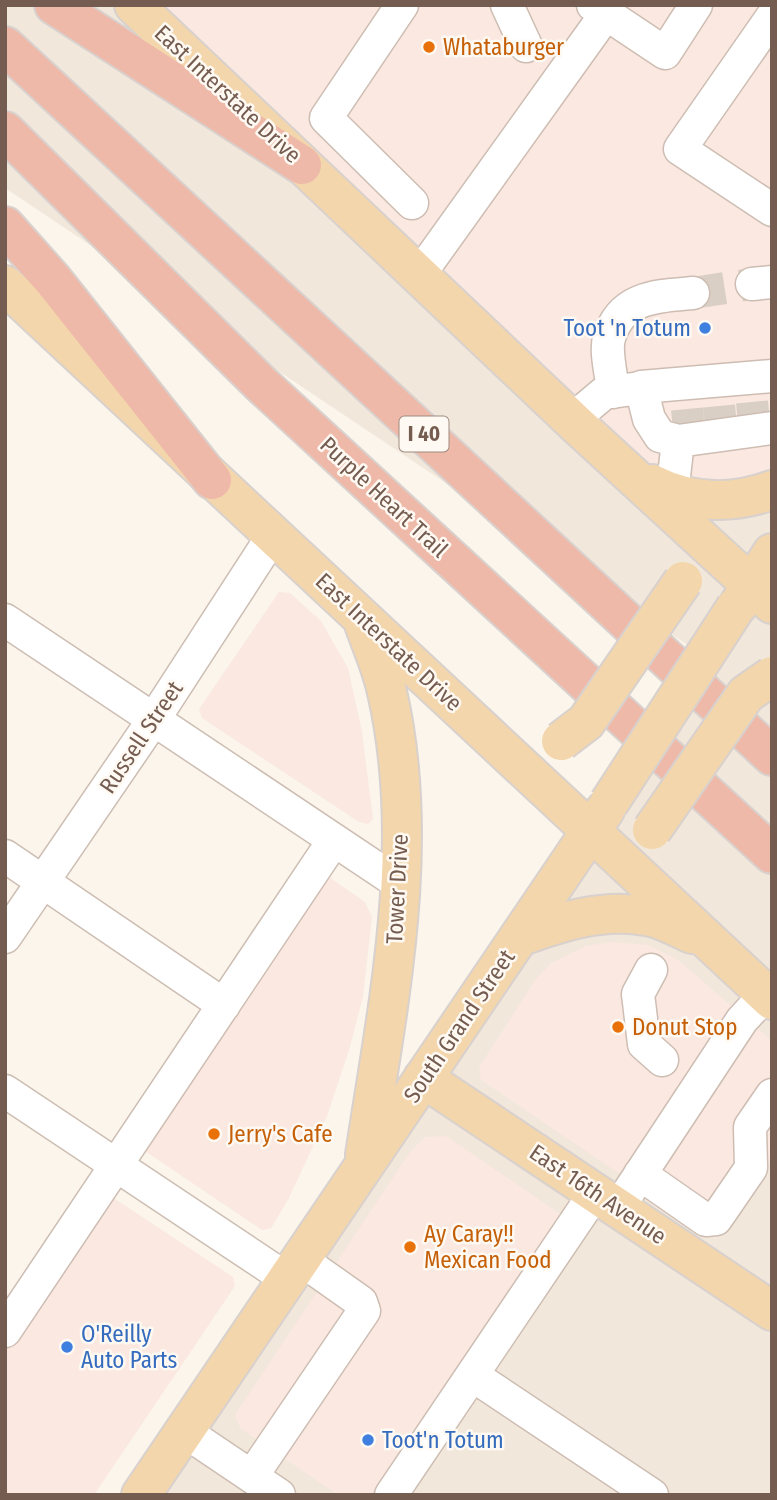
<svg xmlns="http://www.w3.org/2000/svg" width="777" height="1500" viewBox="0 0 777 1500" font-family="'Fira Sans Condensed',sans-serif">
<rect width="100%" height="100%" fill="#fbf5ec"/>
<path fill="#f2e7db" d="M 5,5 L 772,5 L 772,1495 L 162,1495 L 719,666 L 5,188 Z"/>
<path fill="#fae8e1" d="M 161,5 L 772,5 L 772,471 L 757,480 L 736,485 L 658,473 Z
M 279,592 L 290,593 L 321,621 L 348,668 L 362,732 L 373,819 L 368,824 L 359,822 L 202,718 L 199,709 Z
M 329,877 L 365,902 L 372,917 L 363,996 L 350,1047 L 327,1116 L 288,1200 L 271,1228 L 262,1230 L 142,1149 Z
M 612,942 L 648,945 L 678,960 L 772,1041 L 772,1157 L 716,1239 L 481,1080 L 479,1067 L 536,979 L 551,963 L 586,946 Z
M 446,1136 L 566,1218 L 379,1495 L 338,1495 L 240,1428 L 235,1415 L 410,1152 L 425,1137 Z
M 109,1195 L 233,1277 L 235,1286 L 94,1495 L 5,1495 L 5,1351 Z"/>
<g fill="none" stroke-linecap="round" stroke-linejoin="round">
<path stroke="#dacfc5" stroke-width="32" stroke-dasharray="32 16" stroke-linecap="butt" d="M 693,293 L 752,284
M 752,402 L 754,423
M 719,406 L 721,426
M 687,409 L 689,429"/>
<defs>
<path id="minor" d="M 402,5 L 326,118 L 412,203
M 507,5 L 526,46
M 593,5 L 665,53 L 696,5
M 772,17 L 680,149 L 772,210
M 419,275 L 606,14
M 752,284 L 772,282
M 613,392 C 612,377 605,352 609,338 C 621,296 658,296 693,293
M 572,420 L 604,393 L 633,389
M 678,441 L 660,436 L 649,419 L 641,387 L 772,376
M 672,494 L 678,441 L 772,428
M 5,620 L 400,884
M 5,856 L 224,1005
M 5,937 L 154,719 L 274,534
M 651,970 L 638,994 L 644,1044 L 662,1060
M 5,1091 L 287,1279
M 640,1174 L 706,1220 L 716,1219 L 751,1168 L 750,1127 L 772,1095
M 618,1208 L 742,1020 L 766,994
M 5,1331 L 334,840
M 472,1375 L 652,1495
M 184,1431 L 279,1495
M 252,1476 L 364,1311 L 361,1302 L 300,1259
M 391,1495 L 595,1193"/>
<path id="major" d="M 134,5 L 577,425 L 772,604
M 5,285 L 772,1000
M 652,484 C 690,503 732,505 772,490
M 739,604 L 772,553
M 363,621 C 371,644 382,668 387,692 C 422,844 388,1004 365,1155
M 519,937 C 560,922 602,908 646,916 C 661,918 678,928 692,934
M 423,1078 L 772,1311
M 141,1495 L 605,810"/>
<path id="highway" d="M 54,5 L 302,165
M 5,46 L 772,756
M 5,131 L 261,384 L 772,854
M 5,226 L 53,280 L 212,480"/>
</defs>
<use href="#minor" stroke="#cdbdb2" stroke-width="35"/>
<use href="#major" stroke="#d8d1ce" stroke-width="42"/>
<use href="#highway" stroke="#d8d1ce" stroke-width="42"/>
<use href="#minor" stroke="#fff" stroke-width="32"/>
<use href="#major" stroke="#f3d6ab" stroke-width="38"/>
<use href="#highway" stroke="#efb9a9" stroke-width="38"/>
<defs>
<path id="major-bridge" d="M 561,741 L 586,722 L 683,581
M 609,803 L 736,607
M 652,830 L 746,694 L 772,676"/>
</defs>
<use href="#major-bridge" stroke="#d8d1ce" stroke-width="42" stroke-linecap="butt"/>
<use href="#major-bridge" stroke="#f3d6ab" stroke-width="38"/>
</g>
<g fill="#e8710a" stroke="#fef9f2" stroke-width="2.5">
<circle cx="429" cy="47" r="7"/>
<circle cx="618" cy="1027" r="7"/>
<circle cx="214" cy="1134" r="7"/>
<circle cx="410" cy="1247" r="7"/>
</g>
<g fill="#3f7fe0" stroke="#fef9f2" stroke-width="2.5">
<circle cx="705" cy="328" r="7"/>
<circle cx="67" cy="1347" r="7"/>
<circle cx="368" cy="1440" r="7"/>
</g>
<g text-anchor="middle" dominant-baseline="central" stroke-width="5" stroke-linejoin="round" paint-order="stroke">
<rect fill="#fef9f2" stroke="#9e8b81" stroke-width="2" x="399.5" y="416.5" width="49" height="35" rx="5"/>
<g font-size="21" font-weight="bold" fill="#755c50">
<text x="424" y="434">I 40</text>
</g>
<g font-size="23" fill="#c56008" stroke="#fef9f2" text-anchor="start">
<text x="443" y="47">Whataburger</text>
<text x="632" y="1027">Donut Stop</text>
<text x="228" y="1134">Jerry's Cafe</text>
<text x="424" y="1234">Ay Caray!!<tspan x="424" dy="26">Mexican Food</tspan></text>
</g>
<g font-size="23" fill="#755c50" stroke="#fef9f2">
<text transform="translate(228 94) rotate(43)">East Interstate Drive</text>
<text transform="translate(384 497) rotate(43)">Purple Heart Trail</text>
<text transform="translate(389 642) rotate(43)">East Interstate Drive</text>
<text transform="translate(141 737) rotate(-56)">Russell Street</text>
<text transform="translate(397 889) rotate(-87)">Tower Drive</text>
<text transform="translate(459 1026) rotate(-56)">South Grand Street</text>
<text transform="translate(598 1194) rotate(34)">East 16th Avenue</text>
</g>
<g font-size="23" fill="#366cbe" stroke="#fef9f2" text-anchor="start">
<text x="691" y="328" text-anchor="end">Toot 'n Totum</text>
<text x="81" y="1334">O'Reilly<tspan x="81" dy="26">Auto Parts</tspan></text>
<text x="382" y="1440">Toot'n Totum</text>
</g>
</g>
<rect width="777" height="1500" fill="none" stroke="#755c50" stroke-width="14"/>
</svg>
